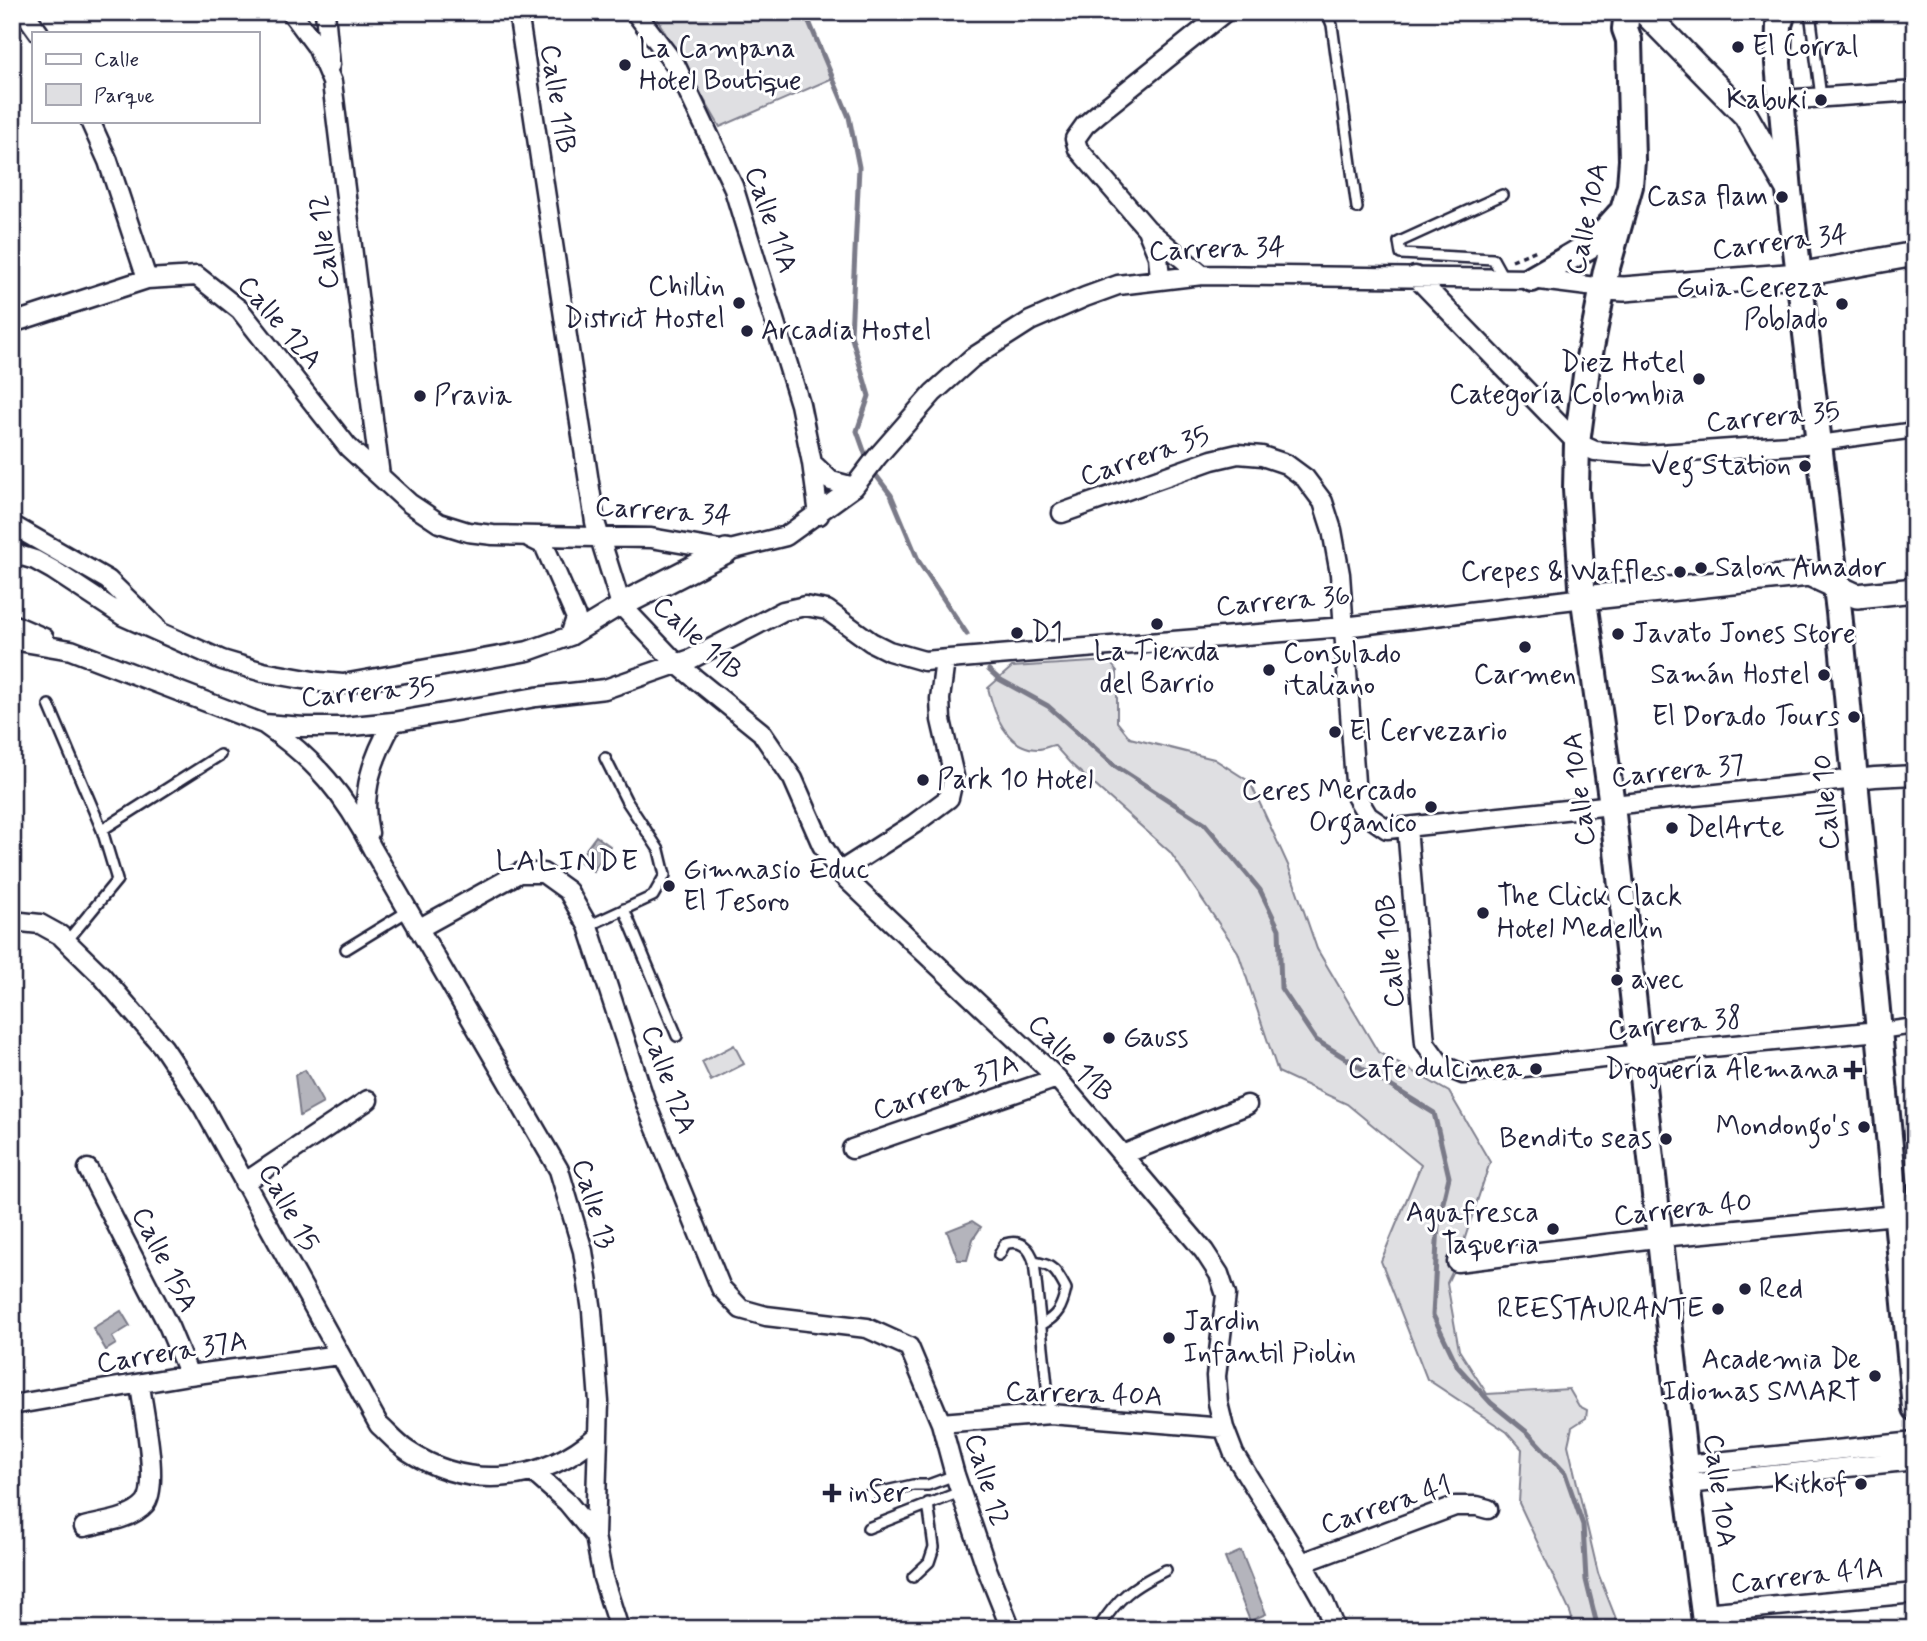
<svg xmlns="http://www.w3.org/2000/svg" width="1927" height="1641" viewBox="0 0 1927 1641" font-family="Mynerve,sans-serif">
<rect width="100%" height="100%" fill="#fff"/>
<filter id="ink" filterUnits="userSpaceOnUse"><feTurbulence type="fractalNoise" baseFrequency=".0143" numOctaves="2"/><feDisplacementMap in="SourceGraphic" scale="14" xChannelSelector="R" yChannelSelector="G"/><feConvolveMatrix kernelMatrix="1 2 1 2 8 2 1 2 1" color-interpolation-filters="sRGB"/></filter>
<g filter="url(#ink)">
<path fill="#dfdfe2" stroke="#80808e" stroke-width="2" d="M 653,12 L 805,12 L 833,78 L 720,127 Z
M 1109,661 L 1117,671 L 1117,722 L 1130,738 L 1214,759 L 1250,782 L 1288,865 L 1317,949 L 1378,1052 L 1449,1092 L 1490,1162 L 1457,1262 L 1447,1283 L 1459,1350 L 1487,1394 L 1569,1389 L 1579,1406 L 1587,1410 L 1586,1418 L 1572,1427 L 1568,1445 L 1598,1573 L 1620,1629 L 1575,1629 L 1570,1612 L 1519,1503 L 1522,1449 L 1507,1432 L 1427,1379 L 1381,1261 L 1421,1165 L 1347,1104 L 1278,1072 L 1238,952 L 1170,852 L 1070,763 L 1054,745 C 1049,746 1043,749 1038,749 C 1006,749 994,713 988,688 L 1012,667 Z
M 734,1045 L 744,1064 L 711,1081 L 702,1062 Z"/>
<path fill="#b4b4bc" stroke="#7a7a88" stroke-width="2" d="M 596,836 L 610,846 L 593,871 L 578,860 Z
M 305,1070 L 323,1103 L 300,1116 L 295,1075 Z
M 972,1221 L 981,1227 L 973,1239 L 967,1260 L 958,1260 L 947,1231 Z
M 121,1311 L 130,1326 L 112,1337 L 116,1344 L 106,1350 L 93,1328 Z
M 1241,1551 L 1266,1614 L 1250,1621 L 1225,1558 Z"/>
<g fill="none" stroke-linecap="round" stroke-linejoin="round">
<path stroke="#7a7a88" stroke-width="5" d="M 805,12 L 849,117 L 859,167 L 851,335 L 869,396 L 857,431 L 868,462
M 872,470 L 891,495 L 919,562 L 967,634
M 989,670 L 999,679 L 1048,706 L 1114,765 L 1205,824 L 1260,890 L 1279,929 L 1281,988 L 1316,1040 L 1434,1113 L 1449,1177 L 1438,1224 L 1433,1315 L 1458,1367 L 1491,1403 L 1528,1433 L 1565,1473 L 1583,1525 L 1586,1580 L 1598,1629"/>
<defs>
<path id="service" d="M 1327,12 L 1332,25 L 1357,208
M 1821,97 L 1811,20 L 1816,14 L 1824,12
M 1502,195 L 1399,242 L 1401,254 L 1493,259 L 1504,279
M 49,705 L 102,830 L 117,880 L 67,941
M 102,830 L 220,755
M 624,909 L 677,1036
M 588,926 L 653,896 L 665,875 L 659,850 L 626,800 L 605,758
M 346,949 L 408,911
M 999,1255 L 1005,1244 C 1021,1239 1030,1248 1034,1262 L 1050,1414
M 1034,1262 C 1054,1265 1057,1272 1066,1289 C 1062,1307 1058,1316 1041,1325
M 868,1495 L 913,1485 L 928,1485 L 955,1475
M 868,1528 L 960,1492
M 913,1577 L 929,1562 L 934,1547 L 928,1503
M 1098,1629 C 1119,1596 1132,1587 1166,1570"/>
<path id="pedestrian" d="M 1819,443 L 1915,430
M 1879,1031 L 1915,1026
M 1897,1215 L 1915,1213"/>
<path id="minor" d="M 24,12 L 39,33
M 291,12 L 317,47 L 332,82 L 380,476
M 325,12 L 330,65
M 518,12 L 595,522 L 621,605 L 677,664 L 761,732 L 793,779 L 822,845 L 839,872 L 1057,1078 L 1204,1251 L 1219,1274 L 1226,1295 L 1216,1376 L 1218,1403 L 1224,1428 L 1234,1454 L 1302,1563 L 1324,1602 L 1335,1629
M 635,12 L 676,66 L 733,186 L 800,404 L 812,463 L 819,515
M 1782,100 L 1915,91
M 90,121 L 108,161 L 147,279
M 1148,232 L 1158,256 L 1160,278
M 1202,275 L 1147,229 L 1078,149 L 1075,139 L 1085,125 L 1099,113 L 1225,12
M 1415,276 L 1577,443 L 1595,451 L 1645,455 L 1819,443
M 12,323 L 147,279 L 197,276 L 240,310 L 348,447 L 409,503 L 439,523 L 468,532 L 493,535 L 651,538 L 726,551 L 786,536 L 854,487 L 877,457 L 933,393 L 972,358 L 1030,321 L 1085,297 L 1118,285 L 1202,275 L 1532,279 L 1604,288
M 812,463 L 831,481 L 854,487
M 1062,513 L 1212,460 L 1238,454 L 1262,456 L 1286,464 L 1305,478 L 1323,502 L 1332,530 L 1340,574 L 1356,796 L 1368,816 L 1387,829 L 1875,777 L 1915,775
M 12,525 L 108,580 L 156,627
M 530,538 L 544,545 L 576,618 L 570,636
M 12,553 L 35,560 L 53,570 L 123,616 L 222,660 L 263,672 L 319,682 L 343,684 L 528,651 L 570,636 L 621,605
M 12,624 L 44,638
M 12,640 L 71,650 L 264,724 L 304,727 L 343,727 L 393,722 L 536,697 L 605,689 L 691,659 L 783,611 L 805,606 L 827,610 L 871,642 L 889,651 L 924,661 L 1344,627 L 1584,598
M 264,724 C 315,759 345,795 373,850 L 559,1170 L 583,1251 L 592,1311 L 599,1402 L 595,1536 L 603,1578 L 619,1629
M 1407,827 L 1425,1043 L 1441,1065 L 1463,1074 L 1640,1054 L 1879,1031
M 369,833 C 360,793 373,757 393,722
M 839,872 L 914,824 L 949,798 L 954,776 L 941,720 L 940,699 L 945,660
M 12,921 L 40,924 L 60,935 L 102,976 L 163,1047 L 203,1107 L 379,1425 C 388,1433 397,1444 408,1451 C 470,1492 543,1483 598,1435
M 418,929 L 519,873 L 543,873 L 568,891 L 588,926 L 646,1104 L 721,1288 L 741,1309 L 766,1316 L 867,1328 L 909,1347 L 941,1423 L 955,1475 L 987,1569 L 1011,1629
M 852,1149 L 1057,1078
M 1122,1155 L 1247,1105
M 88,1169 L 169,1327 L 189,1375
M 244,1183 L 368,1100
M 1457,1262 L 1672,1236 L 1897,1215
M 12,1405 L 189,1375 L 339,1355
M 941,1423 L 1050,1414 L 1224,1428
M 1685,1465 L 1915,1442
M 534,1473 L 567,1502 L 595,1536
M 1687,1484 L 1915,1460
M 84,1527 C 103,1522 131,1520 145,1504 C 160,1486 143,1410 140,1385
M 1302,1563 L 1455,1506 L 1477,1506 L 1488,1509
M 1704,1613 L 1915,1593"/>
<path id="tertiary" d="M 1644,12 L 1746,116 L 1789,191
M 1604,288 L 1624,289 L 1798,275 L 1915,254
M 1584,598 L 1809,574 L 1857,596 L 1915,590
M 621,605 L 726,551"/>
<path id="secondary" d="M 1627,12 L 1625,29 L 1629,40 L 1632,160 L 1630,186 L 1606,271 L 1587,368 L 1577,443 L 1576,489 L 1582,586 L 1612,805 L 1687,1484 L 1706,1629
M 1783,12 L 1779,25 L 1778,63 L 1789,191 L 1839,612 L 1915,1408
M 1532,279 L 1594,243 L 1619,215"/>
</defs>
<use href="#service" stroke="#22223b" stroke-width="14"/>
<use href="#pedestrian" stroke="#22223b" stroke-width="19"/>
<use href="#minor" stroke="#22223b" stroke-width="23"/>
<use href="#tertiary" stroke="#22223b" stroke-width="28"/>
<use href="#secondary" stroke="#22223b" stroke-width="30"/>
<path stroke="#22223b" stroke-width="3.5" stroke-dasharray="5 5" stroke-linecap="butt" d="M 1512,260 L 1537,250"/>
<use href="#service" stroke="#fff" stroke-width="9"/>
<use href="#pedestrian" stroke="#fff" stroke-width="14"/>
<use href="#minor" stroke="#fff" stroke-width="18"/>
<use href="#tertiary" stroke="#fff" stroke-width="23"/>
<use href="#secondary" stroke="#fff" stroke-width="24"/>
</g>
</g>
<g fill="#22223b" stroke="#fff" stroke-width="2.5">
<circle cx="1738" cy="47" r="7"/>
<circle cx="625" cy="65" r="7"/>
<circle cx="1821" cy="100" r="7"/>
<circle cx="1782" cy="197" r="7"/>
<circle cx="739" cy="303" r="7"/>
<circle cx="1842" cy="304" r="7"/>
<circle cx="747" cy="331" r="7"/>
<circle cx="1699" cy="379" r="7"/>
<circle cx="420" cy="396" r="7"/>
<circle cx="1805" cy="466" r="7"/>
<circle cx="1701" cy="568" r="7"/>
<circle cx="1680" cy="572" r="7"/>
<circle cx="1157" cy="624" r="7"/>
<circle cx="1017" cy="633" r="7"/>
<circle cx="1618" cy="634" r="7"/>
<circle cx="1525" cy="647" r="7"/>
<circle cx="1269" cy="670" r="7"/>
<circle cx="1824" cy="675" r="7"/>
<circle cx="1854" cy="717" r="7"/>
<circle cx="1335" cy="732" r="7"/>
<circle cx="923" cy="780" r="7"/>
<circle cx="1431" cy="807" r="7"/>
<circle cx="1672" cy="828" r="7"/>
<circle cx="669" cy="886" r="7"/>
<circle cx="1483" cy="913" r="7"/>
<circle cx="1617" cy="980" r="7"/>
<circle cx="1109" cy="1038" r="7"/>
<circle cx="1536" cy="1069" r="7"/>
<path d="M1849.5 1059.5h7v7h7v7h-7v7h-7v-7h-7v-7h7z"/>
<circle cx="1864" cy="1127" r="7"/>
<circle cx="1666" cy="1139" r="7"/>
<circle cx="1553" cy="1229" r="7"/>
<circle cx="1745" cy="1289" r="7"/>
<circle cx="1718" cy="1309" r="7"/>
<circle cx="1169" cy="1338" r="7"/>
<circle cx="1875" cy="1376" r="7"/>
<circle cx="1861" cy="1484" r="7"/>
<path d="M828.5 1482.5h7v7h7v7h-7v7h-7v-7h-7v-7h7z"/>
</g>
<g text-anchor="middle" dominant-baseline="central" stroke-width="6" stroke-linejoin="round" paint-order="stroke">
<g font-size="28" fill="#22223b" stroke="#fff" text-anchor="start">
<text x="1752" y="47">El Corral</text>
<text x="639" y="49">La Campana<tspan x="639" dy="32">Hotel Boutique</tspan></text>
<text x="1807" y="100" text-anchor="end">Kabuki</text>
<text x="1768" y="197" text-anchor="end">Casa flam</text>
<text x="725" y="287" text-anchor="end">Chillin<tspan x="725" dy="32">District Hostel</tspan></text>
<text x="1828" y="288" text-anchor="end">Guia Cereza<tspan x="1828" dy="32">Poblado</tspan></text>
<text x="761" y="331">Arcadia Hostel</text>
<text x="1685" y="363" text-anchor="end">Diez Hotel<tspan x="1685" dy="32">Categoría Colombia</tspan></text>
<text x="434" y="396">Pravia</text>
<text x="1791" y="466" text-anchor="end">Veg Station</text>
<text x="1715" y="568">Salon Amador</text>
<text x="1666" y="572" text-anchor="end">Crepes &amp; Waffles</text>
<text x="1031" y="633">D1</text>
<text x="1632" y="634">Javato Jones Store</text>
<text x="1157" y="652" text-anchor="middle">La Tienda<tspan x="1157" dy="32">del Barrio</tspan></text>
<text x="1283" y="654">Consulado<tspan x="1283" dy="32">italiano</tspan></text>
<text x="1525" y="675" text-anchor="middle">Carmen</text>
<text x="1810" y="675" text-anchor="end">Samán Hostel</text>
<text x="1840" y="717" text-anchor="end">El Dorado Tours</text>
<text x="1349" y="732">El Cervezario</text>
<text x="937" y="780">Park 10 Hotel</text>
<text x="1417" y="791" text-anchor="end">Ceres Mercado<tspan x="1417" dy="32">Organico</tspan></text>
<text x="1686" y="828">DelArte</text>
<text x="683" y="870">Gimnasio Educ<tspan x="683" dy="32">El Tesoro</tspan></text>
<text x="1497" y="897">The Click Clack<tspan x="1497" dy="32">Hotel Medellin</tspan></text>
<text x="1631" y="980">avec</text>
<text x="1123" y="1038">Gauss</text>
<text x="1522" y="1069" text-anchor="end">Cafe dulcinea</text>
<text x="1839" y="1070" text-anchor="end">Droguería Alemana</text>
<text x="1850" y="1127" text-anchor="end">Mondongo's</text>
<text x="1652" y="1139" text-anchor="end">Bendito seas</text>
<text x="1539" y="1213" text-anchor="end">Aguafresca<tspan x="1539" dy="32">Taqueria</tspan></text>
<text x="1759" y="1289">Red</text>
<text x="1704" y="1309" text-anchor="end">REESTAURANTE</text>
<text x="1183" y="1322">Jardin<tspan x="1183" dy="32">Infantil Piolin</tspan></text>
<text x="1861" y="1360" text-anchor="end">Academia De<tspan x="1861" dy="32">Idiomas SMART</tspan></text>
<text x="1847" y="1484" text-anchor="end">Kitkof</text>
<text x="848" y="1493">inSer</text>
</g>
<g font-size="28" fill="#22223b" stroke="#fff">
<text transform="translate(557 99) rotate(81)">Calle 11B</text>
<text transform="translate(1588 219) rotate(-78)">Calle 10A</text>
<text transform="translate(770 220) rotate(71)">Calle 11A</text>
<text transform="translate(325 242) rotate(-97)">Calle 12</text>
<text transform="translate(1780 243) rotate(-7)">Carrera 34</text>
<text transform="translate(1217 250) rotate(-2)">Carrera 34</text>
<text transform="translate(279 323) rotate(49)">Calle 12A</text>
<text transform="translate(1773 418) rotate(-5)">Carrera 35</text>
<text transform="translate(1145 457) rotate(-19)">Carrera 35</text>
<text transform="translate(663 512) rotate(4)">Carrera 34</text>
<text transform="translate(1283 602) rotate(-5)">Carrera 36</text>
<text transform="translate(697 639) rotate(42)">Calle 11B</text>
<text transform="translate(368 693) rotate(-5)">Carrera 35</text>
<text transform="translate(1678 772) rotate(-6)">Carrera 37</text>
<text transform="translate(1580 789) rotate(-97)">Calle 10A</text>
<text transform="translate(1827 802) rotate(-95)">Calle 10</text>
<text transform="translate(1391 951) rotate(-95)">Calle 10B</text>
<text transform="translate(1675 1025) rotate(-6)">Carrera 38</text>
<text transform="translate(1070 1059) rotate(46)">Calle 11B</text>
<text transform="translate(668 1080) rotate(70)">Calle 12A</text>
<text transform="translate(946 1088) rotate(-19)">Carrera 37A</text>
<text transform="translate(593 1204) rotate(73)">Calle 13</text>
<text transform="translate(288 1208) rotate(61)">Calle 15</text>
<text transform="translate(1683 1210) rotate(-6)">Carrera 40</text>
<text transform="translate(164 1260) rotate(63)">Calle 15A</text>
<text transform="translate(172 1353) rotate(-9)">Carrera 37A</text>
<text transform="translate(1084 1395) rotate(2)">Carrera 40A</text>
<text transform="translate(986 1480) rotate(73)">Calle 12</text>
<text transform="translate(1719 1491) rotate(83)">Calle 10A</text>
<text transform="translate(1386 1506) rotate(-18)">Carrera 41</text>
<text transform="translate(1807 1577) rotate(-6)">Carrera 41A</text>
</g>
<g font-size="30" letter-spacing="2" fill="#22223b" stroke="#fff">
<text x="568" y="861">LALINDE</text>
</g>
</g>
<rect width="1927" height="1641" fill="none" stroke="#fff" stroke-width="42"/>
<rect x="21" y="21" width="1885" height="1599" fill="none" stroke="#22223b" stroke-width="2.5" filter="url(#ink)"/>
<rect x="32" y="32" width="228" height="91" fill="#ffffff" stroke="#a7a7b1" stroke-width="2"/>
<rect x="46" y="54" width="35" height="10" fill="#ffffff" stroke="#a7a7b1" stroke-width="2"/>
<text x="94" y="66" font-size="21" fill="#22223b">Calle</text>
<rect x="46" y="84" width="35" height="21" fill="#dfdfe2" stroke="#a7a7b1" stroke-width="2"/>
<text x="94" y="102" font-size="21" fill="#22223b">Parque</text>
</svg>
